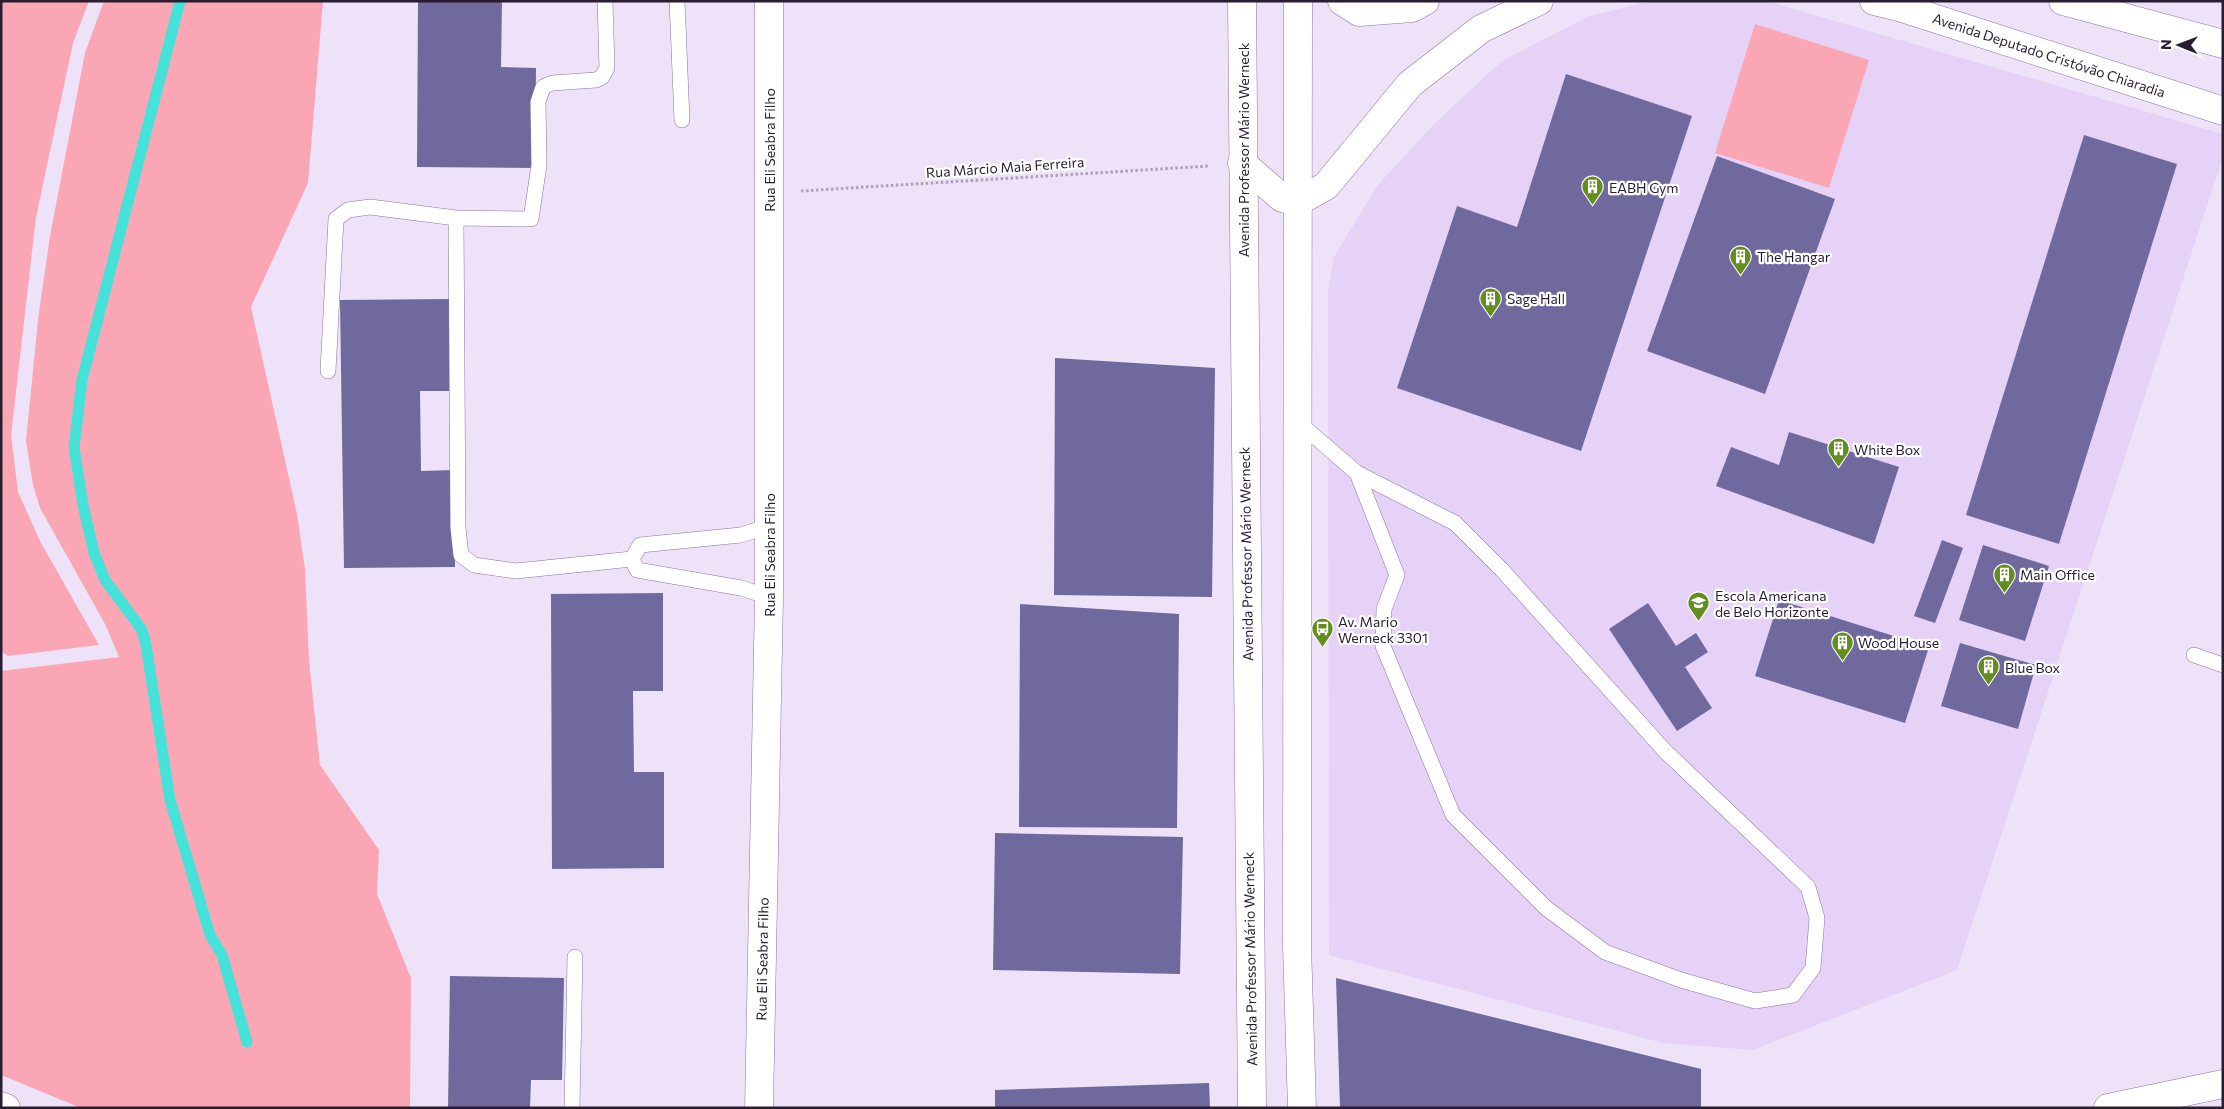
<svg xmlns="http://www.w3.org/2000/svg" width="2224" height="1109" viewBox="0 0 2224 1109" font-family="Commissioner,sans-serif">
<rect width="100%" height="100%" fill="#ede2f8"/>
<path fill="#e6d2f7" d="M 1652,1 L 1766,1 L 2223,134 L 2223,157 L 1957,970 L 1753,1050 L 1663,1043 L 1329,955 L 1328,290 L 1334,257 L 1377,186 L 1436,122 L 1502,61 L 1589,16 Z"/>
<path fill="#fba6b4" d="M 1,1 L 89,1 L 73,43 L 36,217 L 11,435 L 18,492 L 41,543 L 99,645 L 8,656 L 1,651 Z
M 104,1 L 323,1 L 308,183 L 251,307 L 297,514 L 305,569 L 309,661 L 320,765 L 379,850 L 377,894 L 411,978 L 410,1108 L 81,1108 L 1,1075 L 1,671 L 119,657 L 105,624 L 40,508 L 33,485 L 26,441 L 38,320 L 50,236 L 85,53 Z
M 1755,24 L 1869,60 L 1829,188 L 1715,153 Z"/>
<g fill="none" stroke-linecap="round" stroke-linejoin="round">
<path stroke="#44e2d9" stroke-width="11" d="M 180,1 L 82,380 L 74,447 L 83,505 L 94,553 L 105,580 L 142,630 L 146,645 L 170,800 L 210,935 L 222,955 L 247,1042"/>
</g>
<path fill="#6f699d" d="M 418,1 L 502,1 L 501,67 L 536,68 L 535,168 L 417,167 Z
M 1566,74 L 1692,116 L 1581,451 L 1397,388 L 1457,206 L 1517,227 Z
M 2084,135 L 2177,164 L 2059,544 L 1966,515 Z
M 1717,156 L 1835,199 L 1765,394 L 1647,351 Z
M 450,299 L 451,391 L 420,391 L 421,471 L 454,470 L 455,567 L 344,568 L 340,300 Z
M 1055,358 L 1215,368 L 1212,597 L 1054,595 Z
M 1789,432 L 1899,467 L 1874,544 L 1716,486 L 1731,447 L 1779,465 Z
M 1942,540 L 1963,548 L 1935,623 L 1914,616 Z
M 1983,545 L 2049,566 L 2025,641 L 1959,620 Z
M 663,593 L 663,691 L 633,691 L 634,772 L 664,772 L 664,868 L 552,869 L 551,594 Z
M 1779,600 L 1929,647 L 1905,723 L 1755,676 Z
M 1648,603 L 1676,646 L 1696,633 L 1708,652 L 1685,667 L 1712,708 L 1677,731 L 1609,629 Z
M 1020,604 L 1179,614 L 1177,828 L 1019,827 Z
M 1960,643 L 2036,665 L 2018,729 L 1941,706 Z
M 995,833 L 1183,837 L 1180,974 L 993,970 Z
M 450,976 L 564,978 L 562,1080 L 531,1080 L 530,1108 L 448,1108 Z
M 1336,978 L 1701,1069 L 1701,1108 L 1340,1108 Z
M 1209,1083 L 1210,1108 L 995,1108 L 995,1090 Z"/>
<g fill="none" stroke-linecap="round" stroke-linejoin="round">
<defs>
<path id="service" d="M 677,1 L 682,120
M 456,218 L 531,219 L 539,165 L 538,102 L 543,87 L 552,83 L 596,80 L 602,77 L 607,68 L 605,1
M 328,371 L 336,219 L 348,210 L 370,207 L 456,218 L 458,528 L 461,555 L 474,565 L 516,571 L 632,559
M 1299,423 L 1357,473 L 1455,523 L 1502,570 L 1665,751 L 1808,887 L 1817,918 L 1813,968 L 1793,995 L 1755,1001 L 1681,980 L 1605,952 L 1546,908 L 1453,815 L 1383,646 L 1384,609 L 1397,575 L 1357,473
M 769,597 L 741,588 L 637,570 L 632,559 L 640,545 L 741,535 L 769,526
M 2194,655 L 2223,665
M 572,1108 L 575,957"/>
<path id="minor" d="M 1,1106 L 6,1108
M 759,1108 L 769,597 L 769,1
M 2108,1108 L 2223,1084"/>
<path id="tertiary" d="M 1342,1 L 1359,12 L 1412,8 L 1425,1
M 1874,1 L 1902,8 L 2223,111
M 2063,1 L 2223,44
M 1242,163 L 1282,198 L 1297,202 L 1326,186 L 1410,84 L 1481,29 L 1539,1"/>
<path id="secondary" d="M 1242,1 L 1252,1108
M 1298,1 L 1297,945 L 1302,1108"/>
</defs>
<use href="#service" stroke="#8e73a4" stroke-width="16"/>
<use href="#minor" stroke="#8e73a4" stroke-width="29"/>
<use href="#tertiary" stroke="#8e73a4" stroke-width="29"/>
<use href="#secondary" stroke="#8e73a4" stroke-width="29"/>
<path stroke="#aca1b7" stroke-width="3" stroke-dasharray="2.5 2.5" stroke-linecap="butt" d="M 801,191 L 1209,166"/>
<use href="#service" stroke="#fff" stroke-width="15"/>
<use href="#minor" stroke="#fff" stroke-width="28"/>
<use href="#tertiary" stroke="#fff" stroke-width="28"/>
<use href="#secondary" stroke="#fff" stroke-width="28"/>
</g>
<defs>
<symbol id="building-pin" viewBox="-11 -11 22 30"><path d="M0 17L-7.5 6A9.5 9.5 0 1 1 7.5 6Z" fill="#638d1d" stroke="#fff"/><path d="M-4-6H4V6H1V3H-1V6H-4ZM-2.5-4.3h1.7v1.8h-1.7ZM.8-4.3h1.7v1.8H.8ZM-2.5-1h1.7V.8h-1.7ZM.8-1h1.7V.8H.8Z" fill="#fff"/></symbol>
<symbol id="school-pin" viewBox="-11 -11 22 30"><path d="M0 17L-7.5 6A9.5 9.5 0 1 1 7.5 6Z" fill="#638d1d" stroke="#fff"/><path d="M0-5L7-2L0 1L-7-2ZM-4 1L0 2.5L4 1V4Q0 6-4 4Z" fill="#fff"/></symbol>
<symbol id="bus-pin" viewBox="-11 -11 22 30"><path d="M0 17L-7.5 6A9.5 9.5 0 1 1 7.5 6Z" fill="#638d1d" stroke="#fff"/><path d="M-5-6H5V4H4V6H2V4H-2V6H-4V4H-5ZM-3.5-4V0h7V-4ZM-3.5 1.2v1.5H-2V1.2ZM2 1.2v1.5H3.5V1.2Z" fill="#fff"/></symbol>
</defs>
<g fill-rule="evenodd">
<use href="#building-pin" x="1580" y="174" width="25" height="34"/>
<use href="#building-pin" x="1728" y="244" width="25" height="34"/>
<use href="#building-pin" x="1478" y="286" width="25" height="34"/>
<use href="#building-pin" x="1826" y="436" width="25" height="34"/>
<use href="#building-pin" x="1992" y="562" width="25" height="34"/>
<use href="#school-pin" x="1686" y="590" width="25" height="34"/>
<use href="#bus-pin" x="1310" y="616" width="25" height="34"/>
<use href="#building-pin" x="1830" y="630" width="25" height="34"/>
<use href="#building-pin" x="1976" y="654" width="25" height="34"/>
</g>
<g text-anchor="middle" dominant-baseline="central" stroke-width="4.5" stroke-linejoin="round" paint-order="stroke">
<g font-size="14" fill="#281d31" stroke="#fff">
<text transform="translate(2049 55) rotate(18)">Avenida Deputado Cristóvão Chiaradia</text>
<text transform="translate(769 150) rotate(-90)">Rua Eli Seabra Filho</text>
<text transform="translate(1243 150) rotate(-90)">Avenida Professor Mário Werneck</text>
<text transform="translate(1005 167) rotate(-4)">Rua Márcio Maia Ferreira</text>
<text transform="translate(1246 554) rotate(-91)">Avenida Professor Mário Werneck</text>
<text transform="translate(769 555) rotate(-90)">Rua Eli Seabra Filho</text>
<text transform="translate(762 959) rotate(-89)">Rua Eli Seabra Filho</text>
<text transform="translate(1250 959) rotate(-91)">Avenida Professor Mário Werneck</text>
</g>
<g font-size="14" fill="#281d31" stroke="#fff" text-anchor="start">
<text x="1609" y="187">EABH Gym</text>
<text x="1757" y="256">The Hangar</text>
<text x="1507" y="298">Sage Hall</text>
<text x="1854" y="449">White Box</text>
<text x="2020" y="574">Main Office</text>
<text x="1715" y="595">Escola Americana<tspan x="1715" dy="16">de Belo Horizonte</tspan></text>
<text x="1338" y="621">Av. Mario<tspan x="1338" dy="16">Werneck 3301</tspan></text>
<text x="1858" y="642">Wood House</text>
<text x="2005" y="667">Blue Box</text>
</g>
</g>
<rect width="2224" height="1109" fill="none" stroke="#281d31" stroke-width="5"/>
<g transform="translate(2179 45) rotate(271)" stroke="#ffffff" stroke-width="4" paint-order="stroke">
<path d="M0-4L9 19L0 12L-9 19Z" fill="#281d31"/>
<text y="-8" font-size="14" font-weight="bold" text-anchor="middle" fill="#281d31">N</text>
</g>
</svg>
